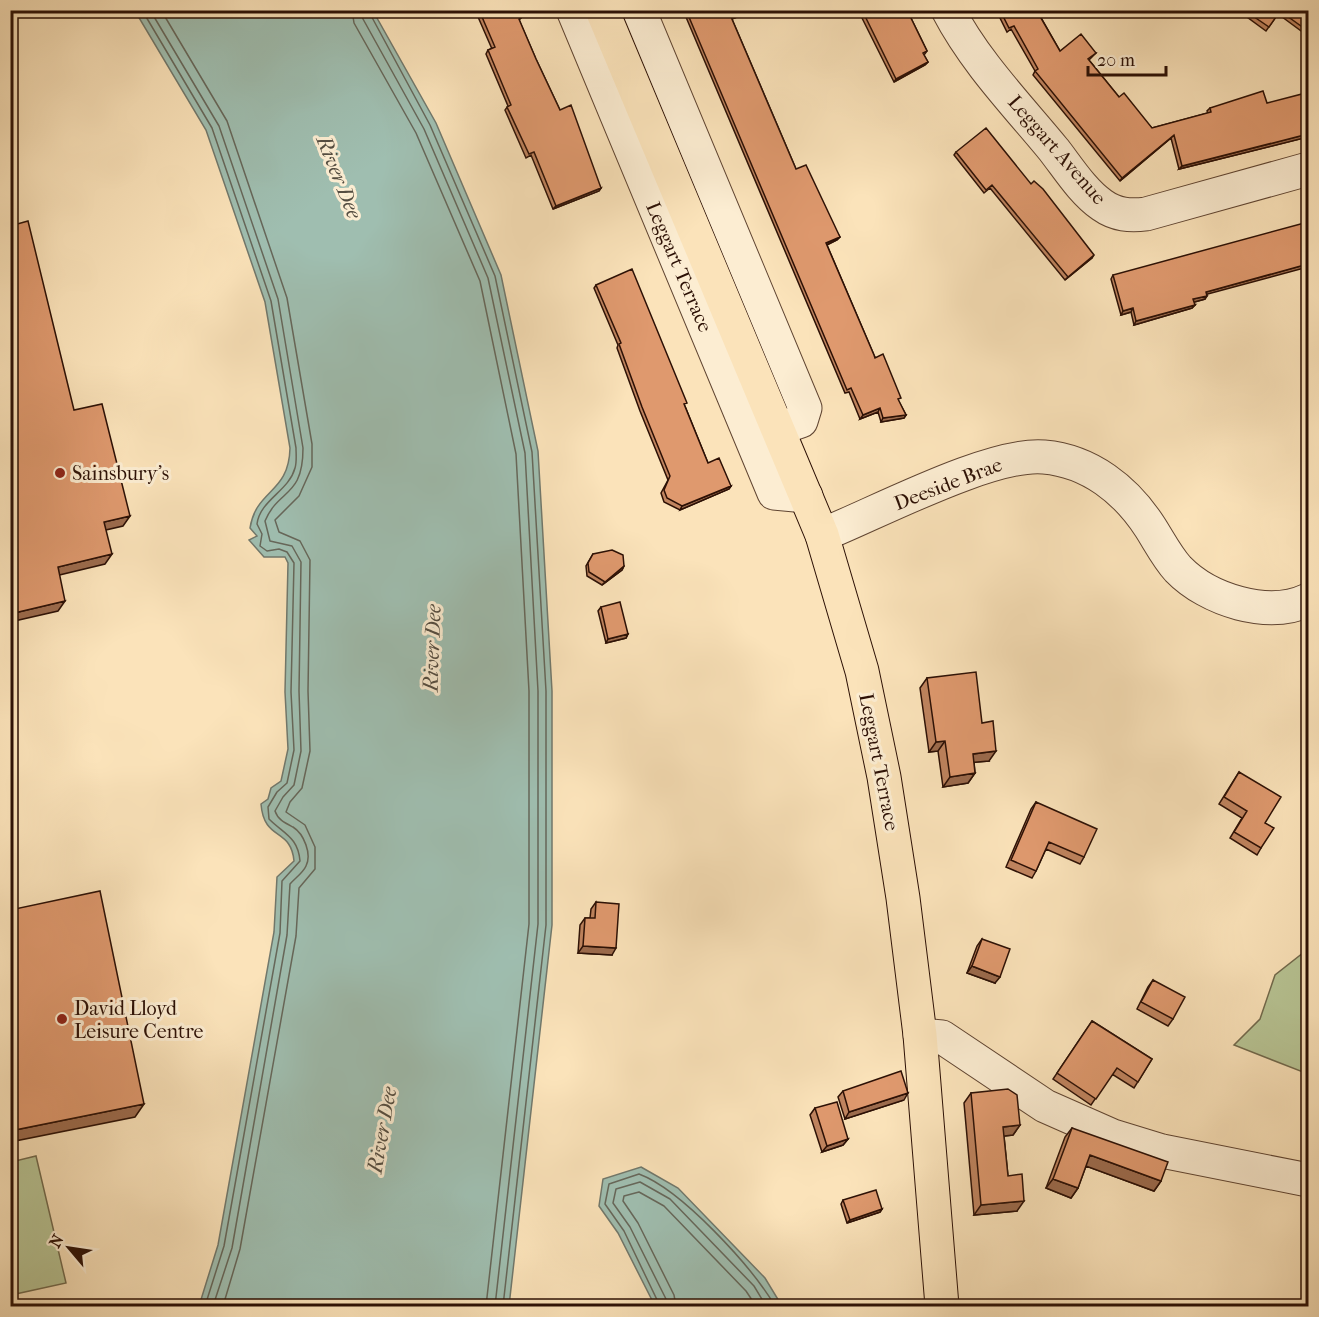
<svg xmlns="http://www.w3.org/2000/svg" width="1319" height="1317" viewBox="0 0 1319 1317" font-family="'IM FELL French Canon',serif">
<rect width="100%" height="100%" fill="#fbe3ba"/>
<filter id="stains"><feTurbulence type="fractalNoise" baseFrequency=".00333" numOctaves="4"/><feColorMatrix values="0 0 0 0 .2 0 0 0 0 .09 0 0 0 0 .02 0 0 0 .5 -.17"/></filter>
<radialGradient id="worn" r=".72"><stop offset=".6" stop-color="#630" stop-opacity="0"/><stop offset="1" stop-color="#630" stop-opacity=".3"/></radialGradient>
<path fill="#b8c595" stroke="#726a4d" stroke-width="1.5" d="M 1308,949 L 1308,1074 L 1234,1045 L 1260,1019 L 1275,975 Z
M 36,1156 L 66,1283 L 11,1295 L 11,1162 Z"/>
<path fill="#9fbeb0" stroke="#71786c" stroke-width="1.5" d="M 135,11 L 373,11 L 436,123 L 501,275 L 538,451 L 552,691 L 552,925 L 509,1306 L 199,1306 L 218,1245 L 274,932 L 277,877 L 294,861 C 291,827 264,842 261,804 L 268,799 L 271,788 L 281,781 L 288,749 L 285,692 L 288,563 L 285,557 L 264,557 L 249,540 L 257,536 L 250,528 C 256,489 289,494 290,448 L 265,302 L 206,130 Z
M 641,1167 L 678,1188 L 765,1278 L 782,1306 L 655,1306 L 618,1233 L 599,1206 L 603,1179 Z"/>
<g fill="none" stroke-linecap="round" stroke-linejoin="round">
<path stroke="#66675a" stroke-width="1.5" d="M 142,10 L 212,128 L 271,301 L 296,448 C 296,454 297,462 295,468 C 289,491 260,500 257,524 L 262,534 L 260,546 L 267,551 L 279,549 L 287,552 L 294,563 L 291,692 L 294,750 L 287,783 L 277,792 L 268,807 L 269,819 C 284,834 298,837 300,861 L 282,881 L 280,933 L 224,1246 L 205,1306
M 150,10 L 219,126 L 278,299 L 303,448 C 303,498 279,488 265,521 L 270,541 L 292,546 L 301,562 L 299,691 L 301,751 L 294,785 L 283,797 L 275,811 C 278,820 285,823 293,827 C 304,834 312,854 306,866 C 303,873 295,878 290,884 L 287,935 L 232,1248 L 213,1306
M 161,10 L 227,121 L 287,298 L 312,444 L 312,467 L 299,496 L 275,520 L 279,532 L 300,541 L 310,560 L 308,691 L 310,751 L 302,788 L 290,802 L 286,812 L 305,825 L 315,847 L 315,869 L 299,888 L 296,936 L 240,1249 L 223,1306
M 352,10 L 354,23 L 416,133 L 480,281 L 516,454 L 529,691 L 529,924 L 486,1306
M 361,10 L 363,19 L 424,129 L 488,278 L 525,453 L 538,691 L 538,924 L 495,1306
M 368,10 L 430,125 L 495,276 L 532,452 L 546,691 L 546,925 L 503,1306
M 660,1306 L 624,1231 L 605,1204 L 609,1184 L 639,1174 C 682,1190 752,1267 775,1306
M 667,1306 L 666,1299 L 630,1227 L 613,1203 L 616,1189 L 640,1182 L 670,1199 L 754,1286 L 766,1306
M 676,1306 L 674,1295 L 638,1223 L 623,1201 L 624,1196 L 639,1192 L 664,1206 L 746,1291 L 756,1306"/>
<defs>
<path id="minor" d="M 573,10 L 774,493 L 806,496
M 639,10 L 805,408 L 801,421 L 778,429
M 948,10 C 975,62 1017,105 1054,150 C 1068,168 1083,192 1102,205 C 1116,215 1130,216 1146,214 L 1308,169
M 822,535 C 875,514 991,452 1044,457 C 1090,461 1126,490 1150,527 C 1159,541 1167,557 1178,569 C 1208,600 1268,619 1308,600
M 920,1035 L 942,1037 L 1045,1106 L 1113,1136 L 1162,1151 L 1308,1180"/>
<path id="major" d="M 602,10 L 822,535 L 862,671 L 884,777 L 903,898 L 920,1035 L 942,1306"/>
</defs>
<use href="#minor" stroke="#604532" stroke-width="35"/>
<use href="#major" stroke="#2c1005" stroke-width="35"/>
<use href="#minor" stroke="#fcedd2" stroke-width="33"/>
<use href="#major" stroke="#fbe3ba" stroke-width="33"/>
</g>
<path fill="#c0845f" stroke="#2c1005" stroke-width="1.5" d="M 475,10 L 518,10 L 521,18 L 519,20 L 536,59 L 560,110 L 601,188 L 599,191 L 553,209 L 531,155 L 526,158 L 505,110 L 508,106 L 486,54 L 488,50 L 492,49 Z
M 683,10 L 742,10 L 740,16 L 732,19 L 796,169 L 840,237 L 837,240 L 827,245 L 874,355 L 906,415 L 904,418 L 881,422 L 878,412 L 860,419 L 849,392 L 845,393 Z
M 858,10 L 907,10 L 927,51 L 924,55 L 928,62 L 925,65 L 894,82 Z
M 996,10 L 1045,10 L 1039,14 L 1060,51 L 1096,53 L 1089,60 L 1119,97 L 1152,128 L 1208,113 L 1207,111 L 1210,108 L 1267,103 L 1306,106 L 1308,106 L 1308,137 L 1179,169 L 1171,138 L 1120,181 L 1033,75 L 1035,71 L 1011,29 L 1007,32 Z
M 1252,10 L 1308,10 L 1308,36 L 1278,14 L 1266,31 L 1247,17 Z
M 956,152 L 1031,184 L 1092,258 L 1065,280 L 990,188 L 984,193 L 954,155 Z
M 1113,275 L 1207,294 L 1205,299 L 1194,302 L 1195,305 L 1192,308 L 1134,325 L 1131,312 L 1121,315 L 1111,279 Z
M 596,285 L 685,406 L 708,463 L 731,486 L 729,489 L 680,510 L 664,502 L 661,493 L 668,480 L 640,411 L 617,348 L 618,345 L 594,288 Z
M 593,554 L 624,566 L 622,570 L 602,585 L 587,576 L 586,566 Z
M 601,607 L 628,634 L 626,638 L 606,643 L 598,611 Z
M 927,678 L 989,761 L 974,762 L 975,773 L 968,783 L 943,787 L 938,751 L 929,752 L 920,688 Z
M 1239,772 L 1265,823 L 1261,848 L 1257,855 L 1230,838 L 1242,818 L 1219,804 Z
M 1036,802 L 1084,857 L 1080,864 L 1046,849 L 1036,871 L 1032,878 L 1006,867 L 1031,809 Z
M 596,902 L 612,955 L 578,953 L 580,925 L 585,918 L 590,918 L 591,909 Z
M 982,939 L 995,983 L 967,973 L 977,946 Z
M 1153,980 L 1173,1019 L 1168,1026 L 1137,1009 L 1148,987 Z
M 1092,1021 L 1152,1059 L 1134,1088 L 1112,1074 L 1091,1105 L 1053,1079 Z
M 843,1091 L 904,1100 L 845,1119 L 838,1097 Z
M 971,1093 L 1020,1125 L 1013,1135 L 1004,1136 L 1008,1176 L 1017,1211 L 974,1215 L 964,1103 Z
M 815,1108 L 848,1139 L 843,1145 L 822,1152 L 810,1115 Z
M 1072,1128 L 1161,1181 L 1154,1191 L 1086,1166 L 1078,1188 L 1071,1198 L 1046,1188 L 1065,1137 Z
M 843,1200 L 882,1209 L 880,1212 L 847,1223 L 841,1204 Z"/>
<path fill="#9c6b4d" stroke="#2c1005" stroke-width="1.5" d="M 742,12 L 740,16 L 729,20 L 731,17 Z
M 928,62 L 925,65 L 894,82 L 896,79 Z
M 1308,134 L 1308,137 L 1179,169 L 1182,166 Z
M 1174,135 L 1171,138 L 1120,181 L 1122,178 Z
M 601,188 L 599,191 L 553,209 L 556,206 Z
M 840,237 L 837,240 L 824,246 L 826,243 Z
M 1094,255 L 1092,258 L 1065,280 L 1068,277 Z
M 1308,264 L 1308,267 L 1204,295 L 1206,292 Z
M 1207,296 L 1205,299 L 1191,303 L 1193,299 Z
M 1195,305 L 1192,308 L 1134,325 L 1136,321 Z
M 1133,308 L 1131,312 L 1121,315 L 1123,311 Z
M 880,408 L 878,412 L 860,419 L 863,415 Z
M 906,415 L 904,418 L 881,422 L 883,418 Z
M 731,486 L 729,489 L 680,510 L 682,506 Z
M 130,516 L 123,526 L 97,532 L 104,522 Z
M 112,554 L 105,564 L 51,577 L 58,567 Z
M 624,566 L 622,570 L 602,585 L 605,582 Z
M 65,601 L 58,611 L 10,622 L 10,614 Z
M 628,634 L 626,638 L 606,643 L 608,639 Z
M 945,741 L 938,751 L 929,752 L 936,742 Z
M 996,751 L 989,761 L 966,763 L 973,754 Z
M 975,773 L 968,783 L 943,787 L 950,777 Z
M 583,946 L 616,948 L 612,955 L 578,953 Z
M 972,966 L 1000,977 L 995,983 L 967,973 Z
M 908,1093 L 904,1100 L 845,1119 L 849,1112 Z
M 144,1104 L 135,1117 L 10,1142 L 10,1131 Z
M 1020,1125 L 1013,1135 L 996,1137 L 1003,1127 Z
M 848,1139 L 843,1145 L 822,1152 L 827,1146 Z
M 1090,1155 L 1161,1181 L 1154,1191 L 1083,1165 Z
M 1053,1179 L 1078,1188 L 1071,1198 L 1046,1188 Z
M 1024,1201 L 1017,1211 L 974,1215 L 981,1205 Z
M 882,1209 L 880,1212 L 847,1223 L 850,1220 Z"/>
<path fill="#df996e" stroke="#2c1005" stroke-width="1.5" d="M 479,10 L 518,10 L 521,18 L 519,19 L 536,59 L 560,110 L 571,105 L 601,188 L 556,206 L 534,152 L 529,154 L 507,107 L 511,105 L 488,50 L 495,47 Z
M 686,10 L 742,10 L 742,12 L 731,17 L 796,169 L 806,165 L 840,237 L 826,243 L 874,355 L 875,358 L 883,354 L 901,398 L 898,399 L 906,415 L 883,418 L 880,408 L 863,415 L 851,388 L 847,390 Z
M 862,10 L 907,10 L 927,51 L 923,53 L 928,62 L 896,79 Z
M 1000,10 L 1042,10 L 1038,13 L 1060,51 L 1081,34 L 1096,53 L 1088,59 L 1119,97 L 1124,93 L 1152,128 L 1211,112 L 1210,108 L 1263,91 L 1267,103 L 1302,94 L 1306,106 L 1308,106 L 1308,134 L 1182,166 L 1174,135 L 1122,178 L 1035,71 L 1038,69 L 1014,26 L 1009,28 Z
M 1252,10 L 1308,10 L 1308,31 L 1280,11 L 1269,27 L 1250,14 Z
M 986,128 L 1031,184 L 1034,181 L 1043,189 L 1094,255 L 1068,277 L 992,185 L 986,190 L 956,152 Z
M 28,221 L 74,410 L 102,404 L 130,516 L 104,522 L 112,554 L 58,567 L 65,601 L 10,614 L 10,226 Z
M 1308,222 L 1308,264 L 1206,292 L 1207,296 L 1193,299 L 1195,305 L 1136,321 L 1133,308 L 1123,311 L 1113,275 Z
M 632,269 L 687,403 L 684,404 L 708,463 L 719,458 L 731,486 L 682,506 L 667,498 L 664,490 L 670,476 L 642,407 L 619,344 L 621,343 L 596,285 Z
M 612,550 L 623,555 L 624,566 L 605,582 L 589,572 L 588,563 L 593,554 Z
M 620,602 L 628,634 L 608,639 L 601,607 Z
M 976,672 L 982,723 L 993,721 L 996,751 L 973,754 L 975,773 L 950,777 L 945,741 L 936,742 L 927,678 Z
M 1239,772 L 1281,797 L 1265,823 L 1274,828 L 1261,848 L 1234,832 L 1247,811 L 1224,797 Z
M 1036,802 L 1097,829 L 1084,857 L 1049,842 L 1036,871 L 1011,860 Z
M 100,891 L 144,1104 L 10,1131 L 10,910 Z
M 596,902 L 619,904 L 616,948 L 583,946 L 585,918 L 595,918 Z
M 982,939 L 1010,949 L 1000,977 L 972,966 Z
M 1153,980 L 1185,997 L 1173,1019 L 1141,1002 Z
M 1092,1021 L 1152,1059 L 1138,1082 L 1117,1068 L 1096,1099 L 1057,1073 Z
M 901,1071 L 908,1093 L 849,1112 L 843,1091 Z
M 1008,1089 L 1017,1095 L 1020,1125 L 1003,1127 L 1008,1176 L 1022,1174 L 1024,1201 L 981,1205 L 971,1093 Z
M 837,1102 L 848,1139 L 827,1146 L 815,1108 Z
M 1072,1128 L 1168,1162 L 1161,1181 L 1090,1155 L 1078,1188 L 1053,1179 Z
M 876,1190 L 882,1209 L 850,1220 L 843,1200 Z"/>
<g fill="#8f2418" stroke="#fcedd2" stroke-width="2">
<circle cx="60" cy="473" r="6"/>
<circle cx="62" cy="1019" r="6"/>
</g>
<g text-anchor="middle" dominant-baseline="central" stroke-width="6" stroke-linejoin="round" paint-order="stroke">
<g font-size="20" fill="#2c1005" stroke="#fcedd2">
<text transform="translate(1057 150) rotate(49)">Leggart Avenue</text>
<text transform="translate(679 267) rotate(67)">Leggart Terrace</text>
<text transform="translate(948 484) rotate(-21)">Deeside Brae</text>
<text transform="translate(879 762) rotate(79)">Leggart Terrace</text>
</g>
<g font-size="20" fill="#2c1005" stroke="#fcedd2" text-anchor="start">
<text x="72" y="473">Sainsbury's</text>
<text x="74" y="1008">David Lloyd<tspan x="74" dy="23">Leisure Centre</tspan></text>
</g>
<g font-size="21" font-style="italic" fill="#544d41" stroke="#fcedd2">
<text transform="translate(339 177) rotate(68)">River Dee</text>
<text transform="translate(432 648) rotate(-88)">River Dee</text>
<text transform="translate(382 1130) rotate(-80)">River Dee</text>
</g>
</g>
<rect width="1319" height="1317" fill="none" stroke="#fbe3ba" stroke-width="36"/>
<rect x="12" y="12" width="1295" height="1293" fill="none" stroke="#2c1005" stroke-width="3"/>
<rect x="18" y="18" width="1283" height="1281" fill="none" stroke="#2c1005" stroke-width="1.5"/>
<g transform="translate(69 1248) rotate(299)" stroke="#fcedd2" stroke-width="4.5" paint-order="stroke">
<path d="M0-4.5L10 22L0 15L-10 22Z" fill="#2c1005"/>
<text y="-9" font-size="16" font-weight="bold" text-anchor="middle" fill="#2c1005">N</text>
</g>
<path d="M1088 66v9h78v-9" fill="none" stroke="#2c1005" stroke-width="3"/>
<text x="1097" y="66" font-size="18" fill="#2c1005" stroke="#fcedd2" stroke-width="4.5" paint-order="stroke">20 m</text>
<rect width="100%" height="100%" filter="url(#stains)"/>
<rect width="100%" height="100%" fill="url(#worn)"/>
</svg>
